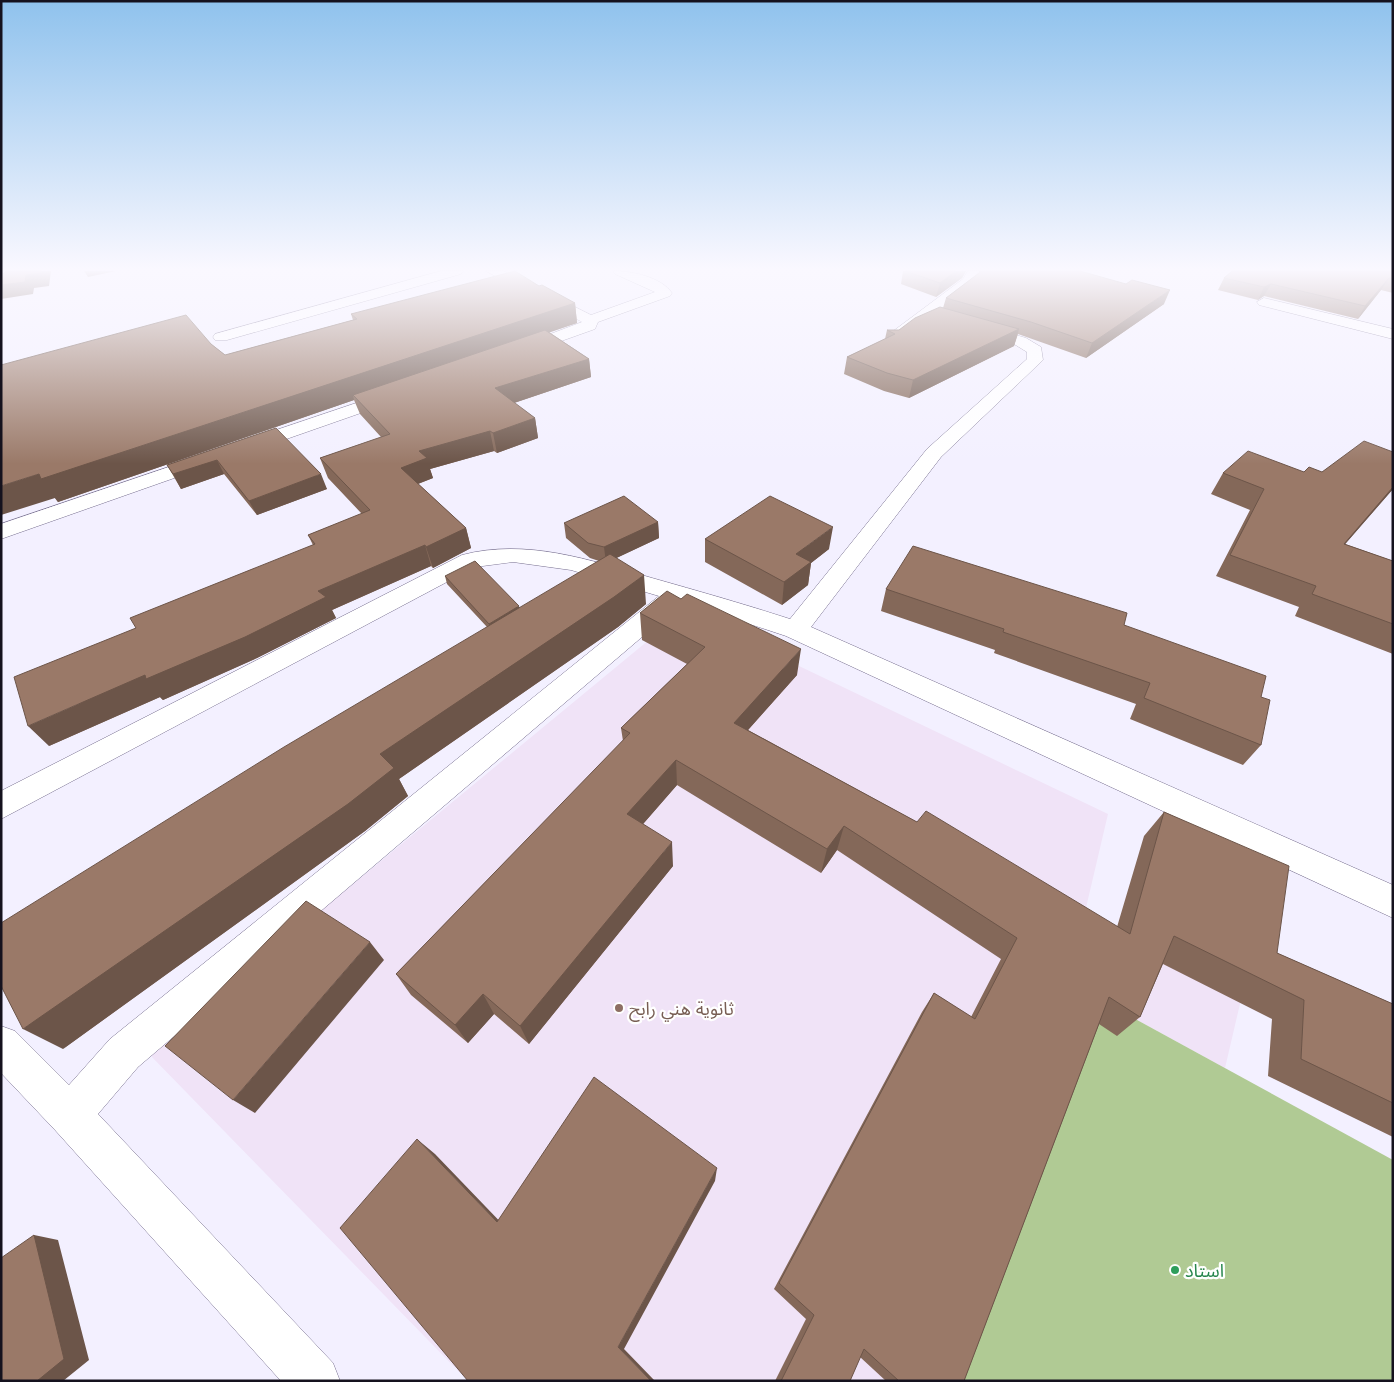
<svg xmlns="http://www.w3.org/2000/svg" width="1394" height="1382" viewBox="0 0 1394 1382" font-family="Inter,'Noto Sans Arabic',sans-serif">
<rect width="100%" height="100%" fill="#f3f0ff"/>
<path fill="#f0e3f7" d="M 684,611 L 1108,814 L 1085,912 L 1243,991 L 1225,1068 L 1064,980 L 917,1381 L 468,1381 L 148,1053 L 333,882 L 347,889 Z"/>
<path fill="#b0ca94" d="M 1064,980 L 1393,1160 L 1393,1381 L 917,1381 Z"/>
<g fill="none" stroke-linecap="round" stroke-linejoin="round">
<defs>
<path id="minor" d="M 441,271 L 463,271 L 461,274 L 227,340 L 215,340 L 213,337 L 215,334 Z
M 486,271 L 503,271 L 591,315 L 655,292 L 615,274 L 613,271 C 632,271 661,277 672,293 L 670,296 L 598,322 L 595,329 L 522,355 L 514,350 L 516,347 L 582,322 Z
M 968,271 L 982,271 L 974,285 L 904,338 L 892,338 L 890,335 L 892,332 L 963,279 Z
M 1264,298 L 1393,329 L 1393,339 L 1259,305 L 1257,302 Z
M 981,325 L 1026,338 L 1041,347 L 1043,360 L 941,457 L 811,627 L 1393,885 L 1393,918 L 786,636 L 683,602 L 138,1067 L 98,1114 L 333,1363 L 340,1381 L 281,1381 L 55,1130 L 1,1073 L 1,1026 L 15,1031 L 69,1085 L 110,1039 L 659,596 L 571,570 L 513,562 L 475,567 L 1,819 L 1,791 L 462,555 C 526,538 590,560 652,578 C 698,591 744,604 790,619 L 927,449 L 1027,359 L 1027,352 L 1014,344 L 975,333 L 973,330 L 975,327 Z
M 392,391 L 398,392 L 401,396 L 398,400 L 255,450 L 241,450 L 238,446 L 241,442 Z
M 207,454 L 214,456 L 217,460 L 214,464 L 1,539 L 1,524 Z"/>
</defs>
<use href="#minor" stroke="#766e8e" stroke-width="1"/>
<use href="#minor" fill="#fff" fill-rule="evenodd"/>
</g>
<path fill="#846859" d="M 903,271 L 966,271 L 962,278 L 936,297 L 901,284 Z
M 1393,271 L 1393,293 L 1381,290 L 1358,319 L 1264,296 L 1258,300 L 1218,290 L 1224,278 Z
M 979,273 L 1164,304 L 1086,358 L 1018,334 L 1014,346 L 909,398 L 884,391 L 844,374 L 847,357 L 885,339 L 887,330 L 899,330 L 943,308 L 946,298 Z
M 539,286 L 575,303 L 577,323 L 549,332 L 589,359 L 591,377 L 514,403 L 535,418 L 538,438 L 497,453 L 494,451 L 430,469 L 433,478 L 418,484 L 466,528 L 471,548 L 433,568 L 431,566 L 332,610 L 336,618 L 257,658 L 163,700 L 160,697 L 49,746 L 136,628 L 313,545 L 308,535 L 362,514 L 328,478 L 320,458 L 381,437 L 360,414 L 354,400 L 58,502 L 55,498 L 211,344 L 225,355 L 353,320 L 351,314 Z
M 276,428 L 327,489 L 257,515 L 224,474 L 181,489 L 167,465 Z
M 1393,452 L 1393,489 L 1345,544 L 1393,561 L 1393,654 L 1295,616 L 1299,607 L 1216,576 L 1250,510 L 1211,494 L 1223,473 L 1322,472 Z
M 658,522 L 659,538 L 616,558 L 646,604 L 618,627 L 399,779 L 408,796 L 365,831 L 63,1049 L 487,627 L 447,584 L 445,576 L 520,608 L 599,561 L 590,558 L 566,538 L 564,523 Z
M 705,539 L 829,549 L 811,563 L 808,585 L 782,605 L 705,562 Z
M 886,589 L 1124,625 L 1261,697 L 1261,745 L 1243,765 L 1130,719 L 1136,704 L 994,653 L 995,650 L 881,611 Z
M 640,613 L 797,675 L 748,730 L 917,822 L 1117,927 L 1144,836 L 1164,812 L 1277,953 L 1393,1004 L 1393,1137 L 1268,1076 L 1272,1019 L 1163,964 L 1140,1017 L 1117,1036 L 1099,1024 L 964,1381 L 886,1381 L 860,1357 L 850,1381 L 775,1381 L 806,1319 L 774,1289 L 922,1012 L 934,993 L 971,1017 L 1001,959 L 837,850 L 821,873 L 677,785 L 643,824 L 673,866 L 529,1044 L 494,1014 L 468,1043 L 411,995 L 396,974 L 623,741 L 621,728 L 687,664 L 642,640 Z"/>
<path fill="#6c5549" d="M 42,271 L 51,271 L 49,286 L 34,288 L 33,294 L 1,299 L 1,285 L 26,275 Z
M 84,271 L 116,271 L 88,277 Z
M 956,271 L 966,271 L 962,278 L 936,297 L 940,283 Z
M 1389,278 L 1381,290 L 1358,319 L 1365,306 Z
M 1271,284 L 1264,296 L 1258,300 L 1264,287 Z
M 1170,290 L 1164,304 L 1086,358 L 1092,343 Z
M 575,303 L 577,323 L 357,399 L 353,395 L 354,400 L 58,502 L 55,498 L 1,515 L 1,486 Z
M 1019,329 L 1014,346 L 909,398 L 913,380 Z
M 589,359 L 591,377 L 499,408 L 495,388 Z
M 535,418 L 538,438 L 497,453 L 493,433 Z
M 490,431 L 494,451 L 430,469 L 433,478 L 407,488 L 401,468 L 419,451 Z
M 217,460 L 224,474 L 181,489 L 173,474 Z
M 321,474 L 327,489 L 257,515 L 249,501 Z
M 1393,487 L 1393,489 L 1327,565 L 1344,544 Z
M 658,522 L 659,538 L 606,563 L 604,547 Z
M 833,527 L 829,549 L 811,563 L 808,585 L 782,605 L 784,582 L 796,554 Z
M 466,528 L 471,548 L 433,568 L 426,547 Z
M 425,545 L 431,566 L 332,610 L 336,618 L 257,658 L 163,700 L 160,697 L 49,746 L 28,726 L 145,675 L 318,591 Z
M 644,575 L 646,604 L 618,627 L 399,779 L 408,796 L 365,831 L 63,1049 L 23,1029 L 380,754 Z
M 519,606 L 521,614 L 491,631 L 489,624 Z
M 801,649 L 797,675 L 732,748 L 734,723 Z
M 676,760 L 677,785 L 630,839 L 627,814 Z
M 844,826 L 837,850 L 821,873 L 827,849 Z
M 672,842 L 673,866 L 529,1044 L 520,1026 Z
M 370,942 L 384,960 L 255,1113 L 233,1100 Z
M 483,994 L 494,1014 L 468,1043 L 455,1025 Z
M 417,1139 L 435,1154 L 510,1232 L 497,1222 Z
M 717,1168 L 715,1181 L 624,1349 L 655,1381 L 651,1381 L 618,1347 Z
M 34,1235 L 58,1240 L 89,1360 L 63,1381 L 37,1381 Z"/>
<path fill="#9a7968" stroke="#6c5549" d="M 6,271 L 42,271 L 41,273 L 26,275 L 25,282 L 1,285 L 1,274 L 3,274 Z
M 515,271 L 539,286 L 542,285 L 575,303 L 41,479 L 39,474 L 1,486 L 1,365 L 186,315 L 211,344 L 225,355 L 357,319 L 351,314 Z
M 905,271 L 956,271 L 940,283 Z
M 980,271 L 1080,271 L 1126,284 L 1132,280 L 1170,290 L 1092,343 L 1031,322 L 946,298 L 979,273 Z
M 1232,271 L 1393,271 L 1393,279 L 1389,278 L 1365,306 L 1271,284 L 1264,287 L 1224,278 Z
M 940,307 L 1019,329 L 913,380 L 887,373 L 847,357 L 895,334 L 887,330 L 899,330 L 915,318 Z
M 545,330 L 589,359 L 495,388 L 535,418 L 493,433 L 490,431 L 419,451 L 427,458 L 401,468 L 466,528 L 426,547 L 425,545 L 318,591 L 326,597 L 245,637 L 146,679 L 145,675 L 28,726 L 14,677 L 136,628 L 130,618 L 315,544 L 308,535 L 370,510 L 320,458 L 390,434 L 353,395 Z
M 276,428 L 321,474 L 249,501 L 217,460 L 173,474 L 167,465 Z
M 1364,441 L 1393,452 L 1393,487 L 1344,544 L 1393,561 L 1393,624 L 1312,594 L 1316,586 L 1230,555 L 1264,489 L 1223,473 L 1248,451 L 1304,472 L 1309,467 L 1322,472 Z
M 624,496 L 658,522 L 604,547 L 588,543 L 564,523 Z
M 770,496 L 833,527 L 796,554 L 811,562 L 784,582 L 705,539 Z
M 913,546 L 1127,613 L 1124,625 L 1266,676 L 1261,697 L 1270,700 L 1261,745 L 1144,698 L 1150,683 L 1003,632 L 1004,629 L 886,589 Z
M 610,554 L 644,575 L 614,597 L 380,754 L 394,768 L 348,804 L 23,1029 L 1,986 L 1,923 L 284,747 Z
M 475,561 L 519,606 L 489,624 L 445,576 Z
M 667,591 L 681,599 L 687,594 L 801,649 L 734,723 L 917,822 L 926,811 L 1130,934 L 1164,812 L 1289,866 L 1277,953 L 1393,1004 L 1393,1103 L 1301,1059 L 1304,1000 L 1174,936 L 1140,1017 L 1109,997 L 964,1381 L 899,1381 L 864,1349 L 850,1381 L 781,1381 L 814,1315 L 779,1283 L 934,993 L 975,1019 L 1017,938 L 844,826 L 827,849 L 676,760 L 627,814 L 672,842 L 520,1026 L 483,994 L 455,1025 L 396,974 L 630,733 L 621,728 L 705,647 L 640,613 Z
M 306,901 L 370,942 L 233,1100 L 165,1046 Z
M 594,1077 L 717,1168 L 618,1347 L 651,1381 L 468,1381 L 340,1228 L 417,1139 L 497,1222 Z
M 34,1235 L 64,1359 L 37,1381 L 1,1381 L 1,1258 Z"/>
<linearGradient id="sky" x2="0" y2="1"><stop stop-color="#8fc2ed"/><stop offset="0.58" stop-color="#faf8ff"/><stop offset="1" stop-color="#faf8ff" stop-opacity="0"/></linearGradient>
<rect width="1394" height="464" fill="url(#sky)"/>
<circle fill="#8d6e63" stroke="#fff" stroke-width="2" cx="619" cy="1008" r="5"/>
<circle fill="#2e9e5b" stroke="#fff" stroke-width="2" cx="1175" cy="1270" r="5"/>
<g text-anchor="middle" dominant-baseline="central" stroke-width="4.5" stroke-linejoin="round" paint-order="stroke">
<g font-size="18" fill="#785e54" stroke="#fff" text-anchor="start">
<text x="629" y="1008">ثانوية هني رابح</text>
</g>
<g font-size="18" fill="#27864d" stroke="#fff" text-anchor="start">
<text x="1185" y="1270">استاد</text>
</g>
</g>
<rect width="1394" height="1382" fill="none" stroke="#15121e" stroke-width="5"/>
</svg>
